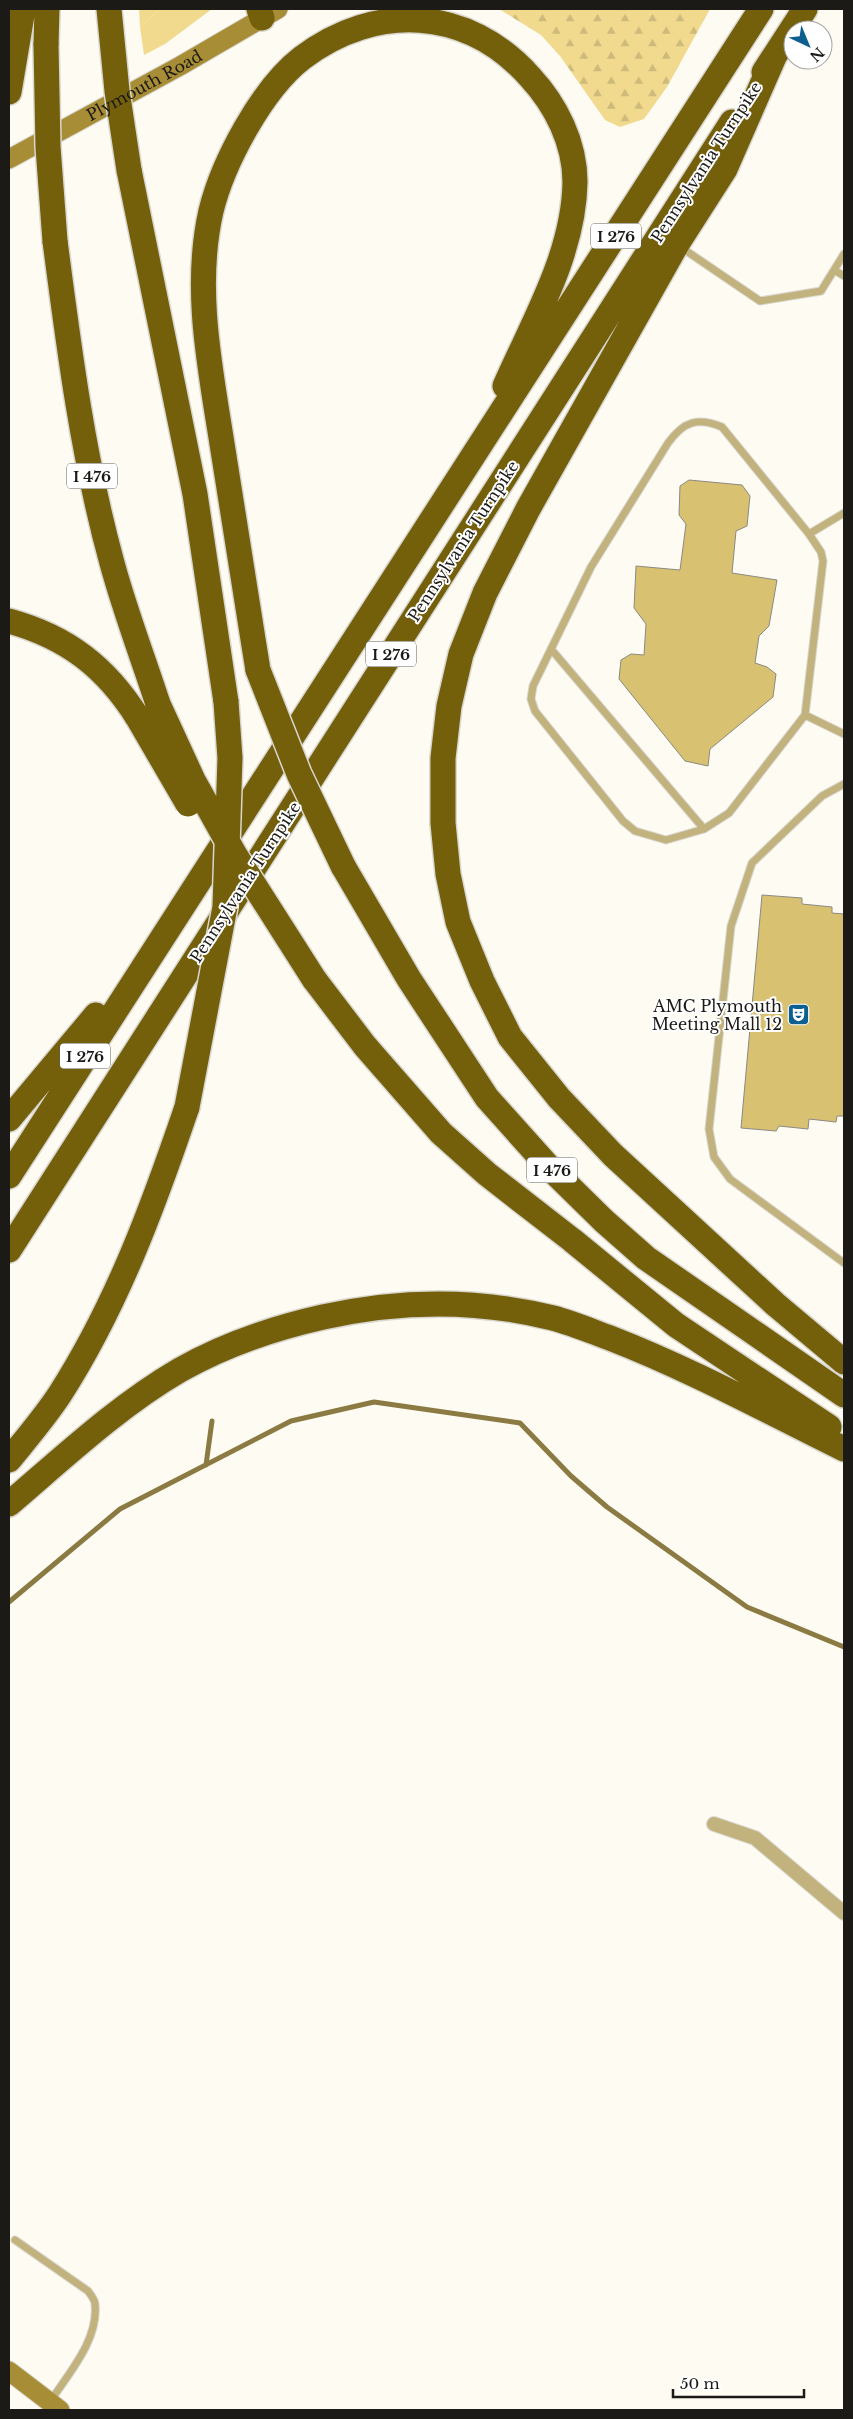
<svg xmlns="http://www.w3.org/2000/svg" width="853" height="2419" viewBox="0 0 853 2419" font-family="'Libre Baskerville',serif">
<defs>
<pattern id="forest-firs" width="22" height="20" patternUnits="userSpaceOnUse" patternTransform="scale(1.25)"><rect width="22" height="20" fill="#f1da8e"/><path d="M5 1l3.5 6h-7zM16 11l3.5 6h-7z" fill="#ceba7a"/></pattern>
</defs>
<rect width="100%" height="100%" fill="#fdfbf2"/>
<path fill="#f1da8e" d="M 160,9 L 212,9 L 165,44 L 144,55 L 140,27 Z"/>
<path fill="url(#forest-firs)" d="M 139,9 L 160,9 L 140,27 Z
M 499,9 L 710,9 L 667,87 L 644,119 L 620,127 L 605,120 L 560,56 L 541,35 Z"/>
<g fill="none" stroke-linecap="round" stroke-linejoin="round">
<path stroke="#8b7a42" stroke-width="5" d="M 206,1465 L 212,1421
M 9,1602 L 120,1509 L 291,1421 L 374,1402 L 520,1423 L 571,1476 L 607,1507 L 747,1607 L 844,1647"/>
</g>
<path fill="#d9c172" stroke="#8b8982" d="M 689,480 L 742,485 L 750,496 L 747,526 L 736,531 L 732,573 L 777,580 L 769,626 L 759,636 L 755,663 L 767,667 L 776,674 L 773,697 L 710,749 L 708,766 L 685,761 L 619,679 L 621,660 L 631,654 L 644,655 L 646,624 L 634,608 L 636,566 L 680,570 L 686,524 L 679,515 L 680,486 Z
M 762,895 L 802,898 L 802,904 L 832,907 L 832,913 L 844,914 L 844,1116 L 837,1116 L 836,1122 L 809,1119 L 808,1129 L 779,1126 L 776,1131 L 741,1128 Z"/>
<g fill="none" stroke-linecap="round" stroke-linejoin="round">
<defs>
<path id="lane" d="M 679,246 L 760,301 L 821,291 L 844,254
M 834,270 L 844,276
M 844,513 L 809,534 L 722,427 C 698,417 684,421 668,443 L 591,567 L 533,686 L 531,699 L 535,711 L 623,821 L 635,831 L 666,840 L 704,829 L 729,813 L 805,715 L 844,734
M 551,649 L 704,829
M 805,715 L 823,561 L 821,552 L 809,534
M 844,784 L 822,796 L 752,863 L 731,926 L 709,1129 L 714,1157 L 730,1179 L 844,1263
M 15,2240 L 88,2291 C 91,2295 95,2300 95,2304 C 99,2340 68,2374 50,2402"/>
<path id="street" d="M 714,1824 L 755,1838 L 844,1913"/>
<g id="secondary">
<path id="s1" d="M 9,159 L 180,66 L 278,9"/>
<path d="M 9,2371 L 60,2410"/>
</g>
<path id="highway" d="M 259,9 L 262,18
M 46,45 L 47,9
M 774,57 L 725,169 L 677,244 L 528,509 L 485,593 L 461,654 L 449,706 L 443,758 L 443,823 L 448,874 L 458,922 L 482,981 L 510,1037 L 559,1098 L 613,1155 L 775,1304 L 844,1362
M 764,72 L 805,9
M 9,92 L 23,9
M 129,170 L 195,494 L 226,702
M 55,241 C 69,349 83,458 112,563 C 125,611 143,658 158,704
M 9,621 C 67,637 106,667 138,718
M 258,670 C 246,597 235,524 223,450 C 211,372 193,290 211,211 C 223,162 262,89 302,58 C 376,2 468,7 530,77 C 556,105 575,143 575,182 C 574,254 533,322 505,386
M 343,866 L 409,979 L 487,1098 L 548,1166 L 604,1221 L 646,1258 L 844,1395
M 314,979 L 365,1046 L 441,1133 L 487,1174 L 572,1240 L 676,1325 L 829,1427
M 9,1119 L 96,1015
M 9,1176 L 761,9
M 9,1250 L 732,122
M 9,1460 C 26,1439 45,1417 60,1394 C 117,1305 153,1207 187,1107
M 9,1504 C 63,1458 118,1406 180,1370 C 224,1345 274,1328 323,1317 C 399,1300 477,1299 553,1318 C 572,1323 591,1331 610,1338 C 690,1369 767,1411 844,1449"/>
</defs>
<use href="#lane" stroke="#d9d7cf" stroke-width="9"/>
<use href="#street" stroke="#d9d7cf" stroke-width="16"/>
<use href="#secondary" stroke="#d9d7cf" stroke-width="21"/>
<use href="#highway" stroke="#d9d7cf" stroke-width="28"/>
<use href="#lane" stroke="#c2b27d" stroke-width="7"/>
<use href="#street" stroke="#c2b27d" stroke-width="14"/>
<use href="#secondary" stroke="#a78d35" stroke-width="19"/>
<use href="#highway" stroke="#745f0a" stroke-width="25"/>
<defs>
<path id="highway-bridge" d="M 109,9 L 117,91 L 129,170
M 46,45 L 48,147 L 55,241
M 258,670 L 299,774 L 343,866
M 158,704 L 193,780 L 235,855 L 314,979
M 138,718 L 188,804
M 187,1107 L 225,907 L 230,758 L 226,702"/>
</defs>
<use href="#highway-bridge" stroke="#d9d7cf" stroke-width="28" stroke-linecap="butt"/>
<use href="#highway-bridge" stroke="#745f0a" stroke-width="25"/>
</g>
<defs>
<symbol id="theatre-square" viewBox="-11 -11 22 22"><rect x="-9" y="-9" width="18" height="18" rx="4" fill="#0c6091" stroke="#fff"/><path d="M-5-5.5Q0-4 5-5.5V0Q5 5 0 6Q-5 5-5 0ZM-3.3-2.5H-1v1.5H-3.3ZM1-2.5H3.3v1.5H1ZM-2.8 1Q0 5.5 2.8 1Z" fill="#fff"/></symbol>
</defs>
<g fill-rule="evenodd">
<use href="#theatre-square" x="786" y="1002" width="25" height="25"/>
</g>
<g text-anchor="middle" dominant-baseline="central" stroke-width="4" stroke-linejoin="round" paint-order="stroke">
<g fill="#fff" stroke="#5f5f5d" stroke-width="1">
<rect x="591" y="223.5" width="50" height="25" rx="4"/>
<rect x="67" y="463.5" width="50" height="25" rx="4"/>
<rect x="366" y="641.5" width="50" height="25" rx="4"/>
<rect x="60" y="1043.5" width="50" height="25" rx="4"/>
<rect x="527" y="1157.5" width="50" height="25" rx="4"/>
</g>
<g font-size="15" font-weight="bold" fill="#1b1a17">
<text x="616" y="236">I 276</text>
<text x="92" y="476">I 476</text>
<text x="391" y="654">I 276</text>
<text x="85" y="1056">I 276</text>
<text x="552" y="1170">I 476</text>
</g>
<g font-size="16" fill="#1b1a17" stroke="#fff">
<text stroke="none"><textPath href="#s1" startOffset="154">Plymouth Road</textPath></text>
<text transform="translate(706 162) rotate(-57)">Pennsylvania Turnpike</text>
<text transform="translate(463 541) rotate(-57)">Pennsylvania Turnpike</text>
<text transform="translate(245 882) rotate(-57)">Pennsylvania Turnpike</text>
</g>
<g font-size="16" fill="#1b1a17" stroke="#fff" text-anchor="end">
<text x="782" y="1006">AMC Plymouth<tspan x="782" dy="18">Meeting Mall 12</tspan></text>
</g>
</g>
<rect width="853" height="2419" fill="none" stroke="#1b1a17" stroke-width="20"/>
<g transform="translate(808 45) rotate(136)"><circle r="24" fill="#ffffff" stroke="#a4a3a2"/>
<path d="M0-4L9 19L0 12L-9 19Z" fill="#0c6091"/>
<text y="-8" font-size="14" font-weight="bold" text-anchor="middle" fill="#1b1a17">N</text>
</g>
<path d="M673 2389v8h131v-8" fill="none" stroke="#1b1a17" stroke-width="2.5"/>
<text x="680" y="2389" font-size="15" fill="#1b1a17" stroke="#ffffff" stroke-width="4" paint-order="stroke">50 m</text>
</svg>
